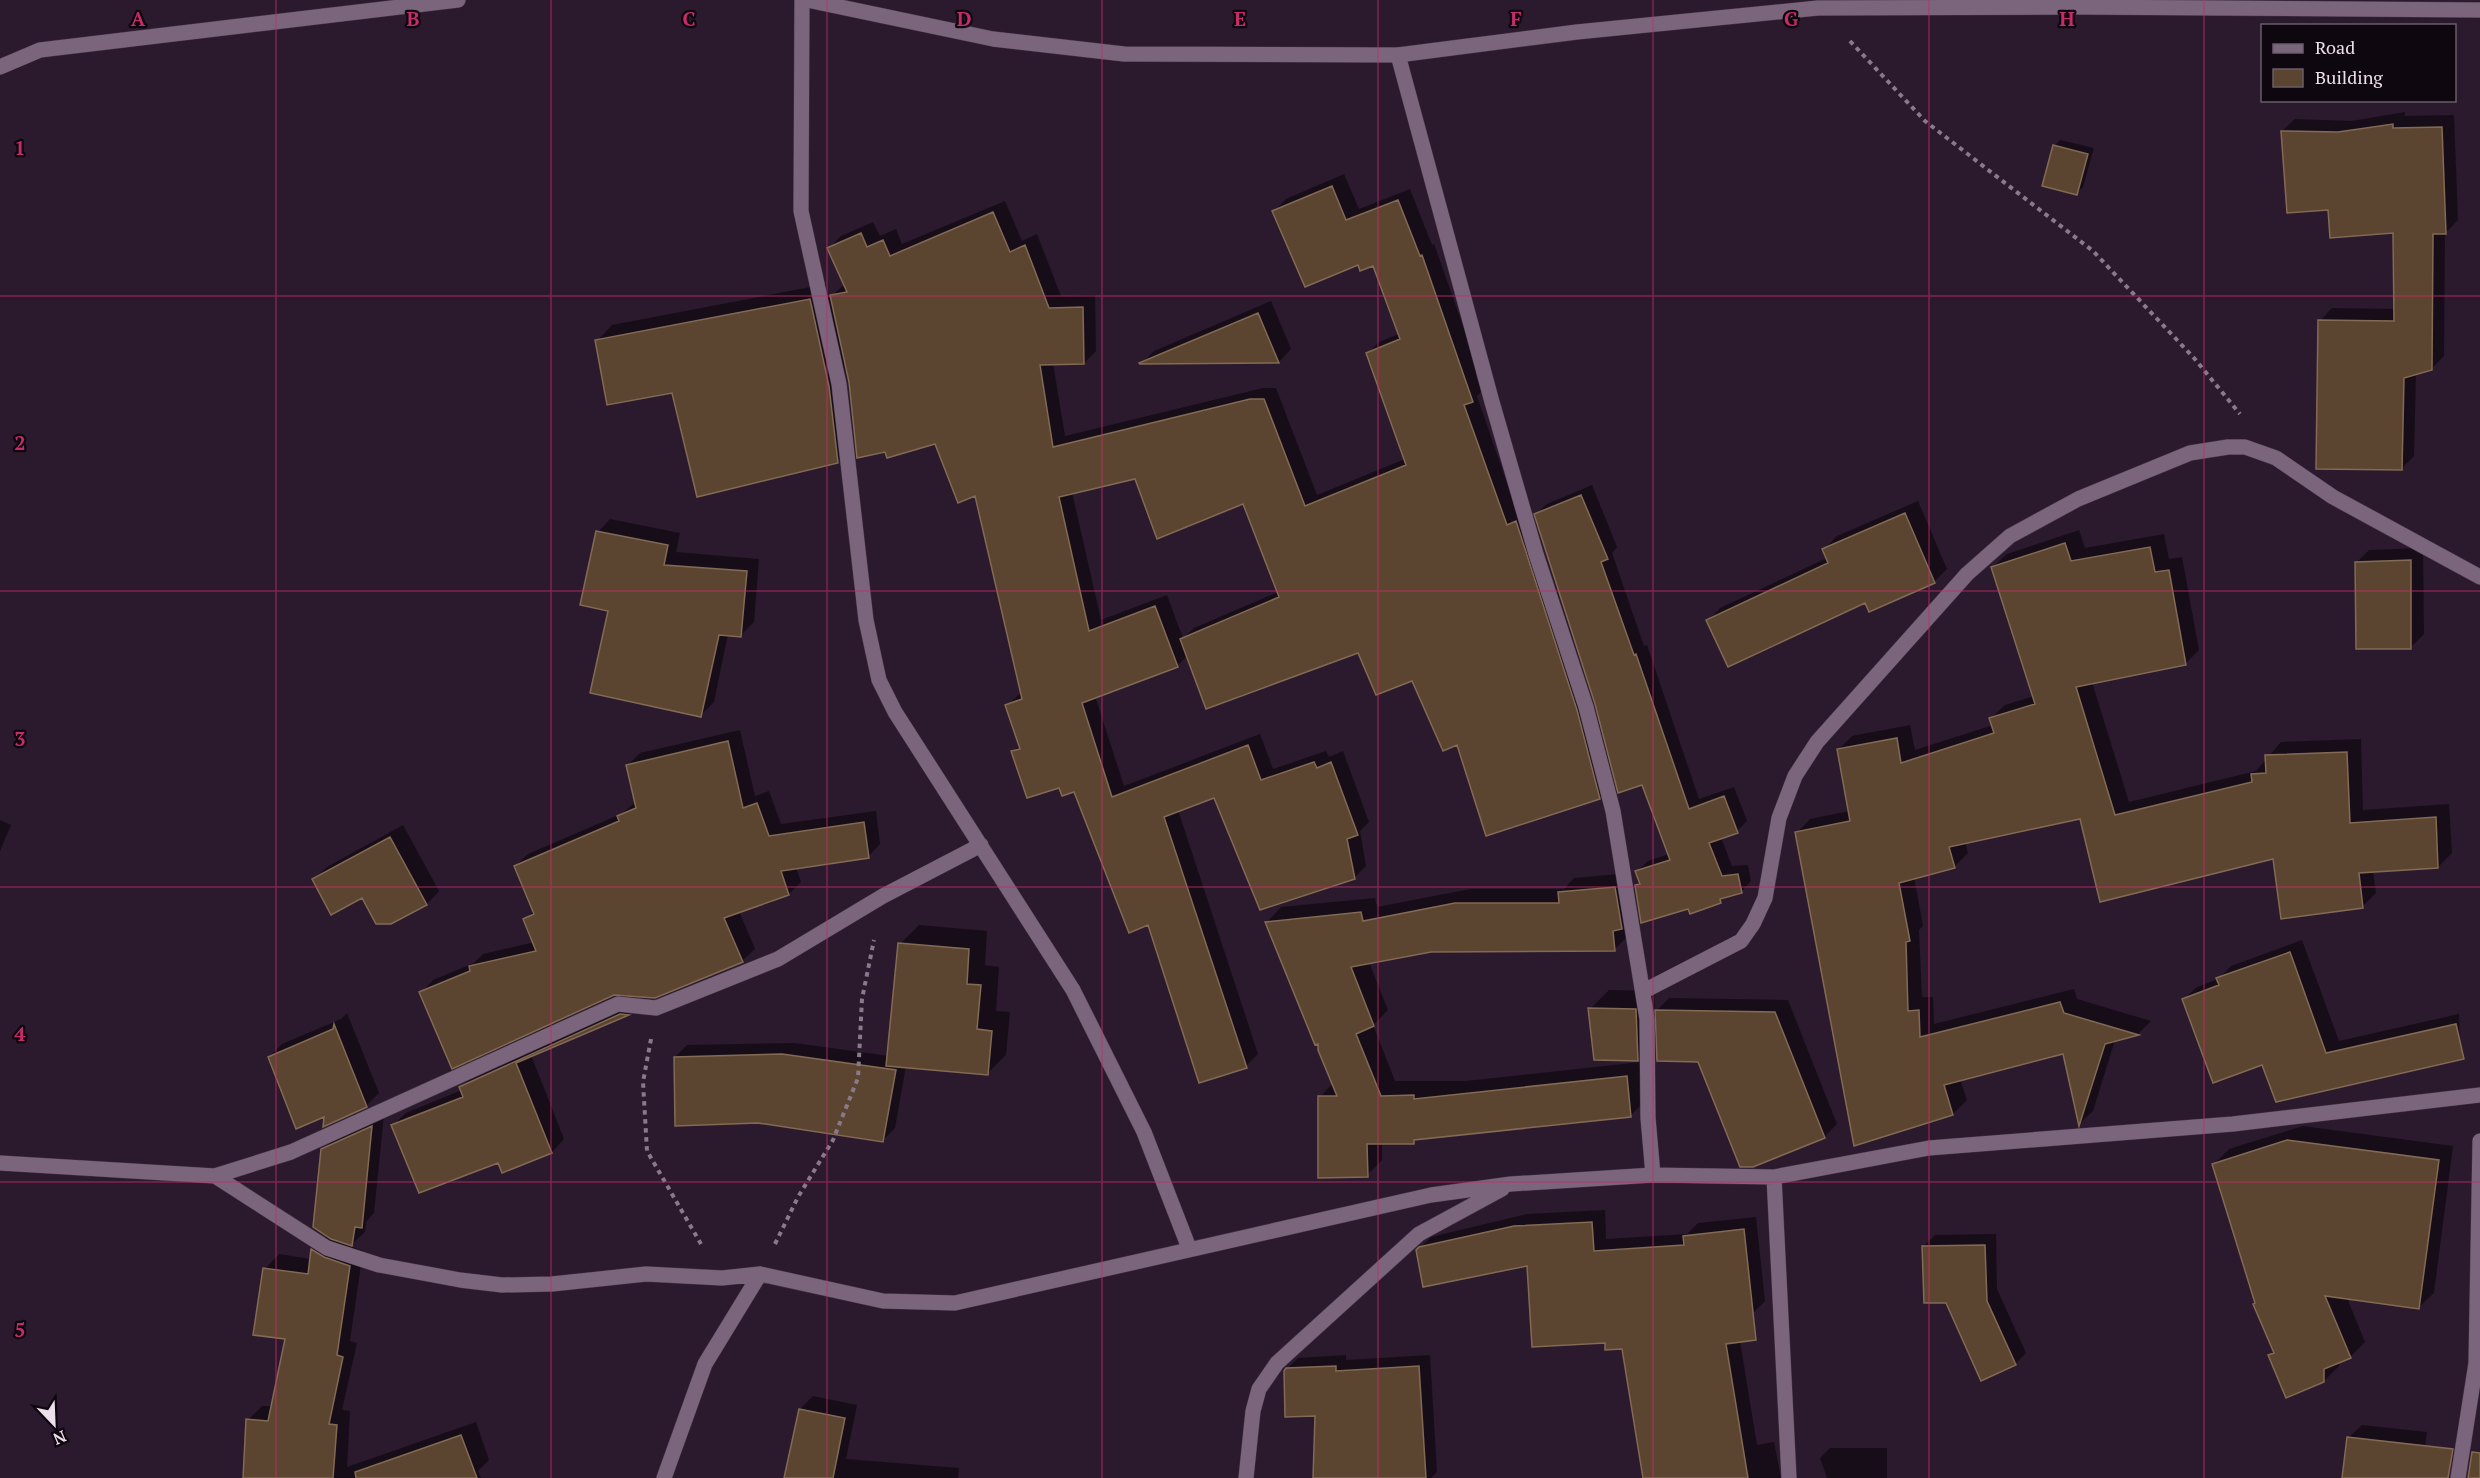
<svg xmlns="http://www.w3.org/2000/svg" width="2480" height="1478" viewBox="0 0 2480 1478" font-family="'PT Serif',serif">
<rect width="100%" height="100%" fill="#2b192d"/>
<path fill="#0007" fill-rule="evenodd" d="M 2405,112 L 2405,116 L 2454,115 L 2458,220 L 2445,233 L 2444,356 L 2431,369 L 2416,373 L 2414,456 L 2402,468 L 2320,321 L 2332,308 L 2396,309 L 2395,231 L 2329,209 L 2282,131 L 2295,119 L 2351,121 Z
M 2060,140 L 2094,148 L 2083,187 L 2077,193 L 2054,146 Z
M 1344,174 L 1359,209 L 1410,189 L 1432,245 L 1434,244 L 1485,388 L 1477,396 L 1611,786 L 1599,798 L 1457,743 L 1413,679 L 1359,651 L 1188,655 L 1177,666 L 1095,696 L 1124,786 L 1260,734 L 1273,769 L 1326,751 L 1329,757 L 1343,751 L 1369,822 L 1360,831 L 1366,866 L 1354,878 L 1215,797 L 1178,810 L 1258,1054 L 1246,1066 L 1149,923 L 1075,790 L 1060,786 L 1013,752 L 1020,745 L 1007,705 L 1022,692 L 976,494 L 936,442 L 850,382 L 846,363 L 844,363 L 853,446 L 837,462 L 673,391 L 597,341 L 612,325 L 826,284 L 829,298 L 845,284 L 829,248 L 841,236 L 873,222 L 880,236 L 896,229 L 902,244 L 1005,201 L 1022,241 L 1037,234 L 1061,296 L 1095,295 L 1096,351 L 1084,363 L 1053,363 L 1065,436 L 1263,388 L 1276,388 L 1317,495 L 1405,459 L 1367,354 L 1379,342 L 1399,334 L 1374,264 L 1359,263 L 1274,211 L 1286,199 ZM 1136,477 L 1244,503 L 1278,592 L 1194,628 L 1183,638 L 1167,595 L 1101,620 L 1072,492 Z
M 1271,301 L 1291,349 L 1279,362 L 1143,362 L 1154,351 Z
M 1592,485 L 1617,547 L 1612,553 L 1644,646 L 1647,645 L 1699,799 L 1734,787 L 1747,821 L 1737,831 L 1721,837 L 1732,866 L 1748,865 L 1751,881 L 1741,892 L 1725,896 L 1720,901 L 1689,907 L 1637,885 L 1640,881 L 1637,871 L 1648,861 L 1669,854 L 1643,784 L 1597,704 L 1536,514 L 1547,504 Z
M 1918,501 L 1947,569 L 1934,582 L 1865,601 L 1708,621 L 1720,608 L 1827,558 L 1824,549 L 1837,536 Z
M 610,519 L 680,533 L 676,552 L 759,559 L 754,622 L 741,635 L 728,634 L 714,702 L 701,715 L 610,609 L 598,532 Z
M 2079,530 L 2085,548 L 2164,534 L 2169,559 L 2182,557 L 2199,650 L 2185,664 L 2092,682 L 2129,802 L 2256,771 L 2281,742 L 2361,739 L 2363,810 L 2449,804 L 2452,853 L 2438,867 L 2373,871 L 2376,893 L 2362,907 L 2274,857 L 2081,817 L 1965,842 L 1968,853 L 1954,867 L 1914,877 L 1923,926 L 1919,930 L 1922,997 L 1933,997 L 1934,1024 L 2074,989 L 2077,999 L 2151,1021 L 2138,1034 L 2115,1040 L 2093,1111 L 2080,1123 L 2065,1053 L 1960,1079 L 1967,1100 L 1953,1114 L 1855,1144 L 1797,833 L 1810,819 L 1849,811 L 1838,750 L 1852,736 L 1910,725 L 1915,750 L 1993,725 L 1991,718 L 2005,705 L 2034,696 L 1993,567 L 2007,554 Z
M 2423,548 L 2424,634 L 2411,647 L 2356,563 L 2369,550 Z
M 740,730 L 755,796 L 769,791 L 781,824 L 876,811 L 880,844 L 868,857 L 796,867 L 801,882 L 789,894 L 739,911 L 755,949 L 742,961 L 614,994 L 421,993 L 433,980 L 474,963 L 483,954 L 535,942 L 525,919 L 534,910 L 515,866 L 528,854 L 621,814 L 636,802 L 628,765 L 640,753 Z
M 0,820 L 11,825 L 0,851 Z
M 403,825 L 439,891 L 427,904 L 391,923 L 363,896 L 314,879 L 327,867 Z
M 1630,873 L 1629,935 L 1614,950 L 1430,950 L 1369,962 L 1388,1010 L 1373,1025 L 1395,1081 L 1466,1081 L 1641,1062 L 1645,1101 L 1630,1116 L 1418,1138 L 1414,1142 L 1382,1142 L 1382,1160 L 1367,1175 L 1320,1097 L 1333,1083 L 1319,1042 L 1267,922 L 1281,907 L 1375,898 L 1377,907 L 1470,889 L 1564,889 L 1574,878 Z
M 919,925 L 987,931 L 985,965 L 999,967 L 996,1011 L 1010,1012 L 1006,1055 L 987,1074 L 906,1066 L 895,1128 L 882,1141 L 675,1057 L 687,1045 L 795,1043 L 889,1056 L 900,944 Z
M 2302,940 L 2339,1041 L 2459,1014 L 2460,1048 L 2263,1063 L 2184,999 L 2197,987 L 2218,979 L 2231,966 Z
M 1609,990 L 1654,991 L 1655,1012 L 1669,998 L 1788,1000 L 1837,1124 L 1824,1137 L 1699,1060 L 1658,1038 L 1637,1059 L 1590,1009 Z
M 639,1002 L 628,1014 L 531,1055 L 564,1139 L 552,1152 L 503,1171 L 499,1161 L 393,1125 L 406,1113 L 462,1090 L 461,1087 L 474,1074 Z
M 347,1013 L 379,1093 L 366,1106 L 326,1115 L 269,1057 L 282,1044 L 341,1019 Z
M 384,1115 L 374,1213 L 366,1222 L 365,1232 L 352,1244 L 331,1239 L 363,1251 L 350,1341 L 357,1343 L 342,1410 L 350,1411 L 347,1467 L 476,1422 L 489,1460 L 478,1471 L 481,1478 L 244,1478 L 248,1420 L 262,1406 L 273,1406 L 287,1338 L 265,1269 L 279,1254 L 311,1259 L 312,1250 L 327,1235 L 323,1150 L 336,1137 Z
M 2303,1126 L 2453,1146 L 2434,1293 L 2419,1307 L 2347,1298 L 2365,1342 L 2351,1356 L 2339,1362 L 2339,1366 L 2324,1381 L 2270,1356 L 2275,1351 L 2257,1303 L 2214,1164 L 2229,1149 Z
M 1605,1210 L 1606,1239 L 1687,1234 L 1698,1223 L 1756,1217 L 1765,1301 L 1753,1313 L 1755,1328 L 1740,1341 L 1757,1445 L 1774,1442 L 1781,1478 L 1651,1478 L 1623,1348 L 1606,1342 L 1528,1264 L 1418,1250 L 1431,1237 L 1527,1214 Z
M 1996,1234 L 1997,1289 L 2026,1353 L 2015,1364 L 1924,1246 L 1935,1235 Z
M 1346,1355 L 1346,1360 L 1430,1355 L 1437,1472 L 1431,1478 L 1314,1478 L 1317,1414 L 1287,1369 L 1298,1358 Z
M 813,1396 L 857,1405 L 846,1459 L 959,1468 L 958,1478 L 786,1478 L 800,1409 Z
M 2362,1425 L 2427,1432 L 2421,1478 L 2344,1478 L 2349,1437 Z
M 1830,1448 L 1887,1448 L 1887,1478 L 1827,1478 L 1820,1458 Z"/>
<path fill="#5c4530" stroke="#826a54" stroke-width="1.5" d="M 2393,124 L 2393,128 L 2442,127 L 2446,234 L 2433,234 L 2432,370 L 2404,378 L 2402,470 L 2316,469 L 2318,320 L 2394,321 L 2393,233 L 2330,238 L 2328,210 L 2287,213 L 2281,131 L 2338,132 Z
M 2053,145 L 2088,154 L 2077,195 L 2042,186 Z
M 1332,186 L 1346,220 L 1398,200 L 1420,256 L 1422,255 L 1473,402 L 1464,405 L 1507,525 L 1516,521 L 1577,710 L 1600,799 L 1486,836 L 1457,745 L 1443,751 L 1412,681 L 1376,695 L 1358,653 L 1206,709 L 1180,639 L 1279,597 L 1243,504 L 1157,539 L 1135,479 L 1059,497 L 1089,631 L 1155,606 L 1178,667 L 1082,703 L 1112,797 L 1248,745 L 1261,780 L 1314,762 L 1317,768 L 1331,762 L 1358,835 L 1347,839 L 1355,879 L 1260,910 L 1214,798 L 1164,817 L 1247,1068 L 1199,1083 L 1148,925 L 1129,933 L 1074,792 L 1062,796 L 1059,788 L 1027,798 L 1011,751 L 1020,749 L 1005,705 L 1022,699 L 975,496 L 958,503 L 935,444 L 887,458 L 885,452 L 857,458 L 849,382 L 830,295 L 847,292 L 827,248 L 861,233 L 867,247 L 883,240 L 890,256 L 993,212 L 1010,252 L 1025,245 L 1049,308 L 1083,307 L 1084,364 L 1040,365 L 1053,447 L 1250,399 L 1264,399 L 1305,506 L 1406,465 L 1366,353 L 1400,339 L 1373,266 L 1360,271 L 1358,265 L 1305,287 L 1272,211 Z
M 810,299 L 829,386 L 838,463 L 697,497 L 672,393 L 607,405 L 595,340 Z
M 1258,313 L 1279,363 L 1140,364 L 1139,363 Z
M 1581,495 L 1608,559 L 1601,562 L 1634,655 L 1636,654 L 1689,809 L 1724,796 L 1738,833 L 1709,843 L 1722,876 L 1738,874 L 1742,893 L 1720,899 L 1721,903 L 1690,914 L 1688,909 L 1641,923 L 1635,885 L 1640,884 L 1635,871 L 1670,860 L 1642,785 L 1618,793 L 1595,704 L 1534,514 Z
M 1905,513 L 1935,583 L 1869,612 L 1865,603 L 1728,667 L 1706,620 L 1828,563 L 1822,549 Z
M 596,531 L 668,545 L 664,565 L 747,571 L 741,637 L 719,635 L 701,717 L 590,693 L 608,611 L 580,605 Z
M 2065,543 L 2071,561 L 2150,547 L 2155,572 L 2169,570 L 2186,665 L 2076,687 L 2115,815 L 2252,782 L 2251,774 L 2266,773 L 2265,755 L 2347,752 L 2350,823 L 2436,817 L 2438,868 L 2359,873 L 2363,908 L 2281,919 L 2273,859 L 2100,902 L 2080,819 L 1949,847 L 1955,868 L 1899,883 L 1910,941 L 1906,942 L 1908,1011 L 1919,1010 L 1920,1037 L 2060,1002 L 2064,1013 L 2139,1035 L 2105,1044 L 2079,1126 L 2063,1054 L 1944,1085 L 1953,1115 L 1854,1146 L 1795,832 L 1850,821 L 1837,749 L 1897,738 L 1901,763 L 1994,733 L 1989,718 L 2035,704 L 1991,567 Z
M 2411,560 L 2411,649 L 2356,649 L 2355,562 Z
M 728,741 L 743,808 L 757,803 L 769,836 L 864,822 L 869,858 L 781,871 L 789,895 L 724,918 L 743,962 L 655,998 L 614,995 L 452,1069 L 419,992 L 470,971 L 469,966 L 536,951 L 523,919 L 534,914 L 514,866 L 619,821 L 617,816 L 636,808 L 626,765 Z
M 390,837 L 427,905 L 391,924 L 376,924 L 362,898 L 331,915 L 312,879 Z
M 1615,887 L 1622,929 L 1613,931 L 1615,951 L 1431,952 L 1351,967 L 1374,1026 L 1356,1034 L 1381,1096 L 1414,1095 L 1414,1099 L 1627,1076 L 1631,1117 L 1414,1140 L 1414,1144 L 1367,1144 L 1368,1177 L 1318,1178 L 1318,1096 L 1337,1096 L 1318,1050 L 1318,1044 L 1315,1045 L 1265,922 L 1361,912 L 1363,921 L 1455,903 L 1559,903 L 1558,892 Z
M 898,943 L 969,949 L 967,984 L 981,985 L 977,1029 L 992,1031 L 988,1075 L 886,1066 Z
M 2290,952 L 2326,1053 L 2456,1024 L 2464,1059 L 2276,1102 L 2262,1065 L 2213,1083 L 2182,999 L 2219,985 L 2216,978 Z
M 1588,1008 L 1636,1009 L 1638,1061 L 1594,1060 Z
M 1655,1010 L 1775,1012 L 1825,1138 L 1753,1167 L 1740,1167 L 1698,1062 L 1657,1061 Z
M 620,1014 L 629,1015 L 516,1063 L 552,1153 L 502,1173 L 498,1163 L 419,1193 L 391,1125 L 463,1097 L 459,1087 Z
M 334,1024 L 367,1107 L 323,1127 L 324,1117 L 296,1129 L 268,1057 L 333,1029 Z
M 782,1054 L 896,1070 L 883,1142 L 758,1123 L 675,1126 L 674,1057 Z
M 372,1126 L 362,1228 L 355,1227 L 352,1246 L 331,1239 L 313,1227 L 321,1149 Z
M 2287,1140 L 2439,1160 L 2419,1309 L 2325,1296 L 2351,1358 L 2324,1369 L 2324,1382 L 2286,1398 L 2268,1355 L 2274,1353 L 2253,1304 L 2255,1303 L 2212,1164 Z
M 1592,1222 L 1594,1251 L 1684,1245 L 1683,1236 L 1744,1229 L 1756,1340 L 1726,1344 L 1748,1478 L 1643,1478 L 1622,1349 L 1605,1350 L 1605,1343 L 1532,1347 L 1527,1266 L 1423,1287 L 1416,1250 L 1419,1247 L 1514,1226 Z
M 1985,1245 L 1987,1301 L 2016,1365 L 1981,1381 L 1946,1303 L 1924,1303 L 1922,1246 Z
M 311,1249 L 324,1257 L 350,1266 L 337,1355 L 343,1357 L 329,1424 L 337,1425 L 333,1478 L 243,1478 L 246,1419 L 268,1421 L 285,1339 L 253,1335 L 263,1268 L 308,1274 Z
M 1336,1366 L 1336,1371 L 1419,1366 L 1426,1478 L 1313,1478 L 1315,1416 L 1285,1417 L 1284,1371 L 1286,1368 Z
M 799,1409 L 845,1418 L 833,1478 L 784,1478 Z
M 461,1435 L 477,1478 L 356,1478 L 355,1472 Z
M 2347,1437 L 2453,1449 L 2448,1478 L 2342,1478 Z
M 2472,1452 L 2480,1453 L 2480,1478 L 2468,1478 Z"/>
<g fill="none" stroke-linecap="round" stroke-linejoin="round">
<defs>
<path id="minor" d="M 802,0 L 801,211 L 839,384 L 866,620 L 879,680 L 895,712 L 1073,990 L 1144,1132 L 1189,1248
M 1398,55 L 1492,402 L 1536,554 L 1586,707 L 1613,811 L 1647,1019 L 1648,1118 L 1653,1175
M 1644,991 L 1741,941 L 1753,924 L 1765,898 L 1779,818 L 1795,776 L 1817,742 L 1967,574 L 2010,536 L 2078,499 L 2190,453 L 2228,447 L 2245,447 L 2276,458 L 2333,497 L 2480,577
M 0,1163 L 215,1176 L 327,1248 L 379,1265 L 460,1280 L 502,1285 L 552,1284 L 646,1274 L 722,1278 L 760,1274 L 883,1301 L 955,1303 L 1431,1195 L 1511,1184 L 1653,1175 L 1774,1177 L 1929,1148 L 2233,1124 L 2480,1095
M 215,1176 L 291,1152 L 618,1004 L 656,1008 L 778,959 L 883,896 L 981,845
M 1774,1177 L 1789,1478
M 664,1478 L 705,1364 L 760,1274
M 1246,1478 L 1253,1411 L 1259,1389 L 1277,1363 L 1419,1234 L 1502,1189
M 2458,1478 L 2476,1363 L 2480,1141"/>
<path id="tertiary" d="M 807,0 L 993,39 L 1124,54 L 1398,55 L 1577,32 L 1818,8 L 2076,7 L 2480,10
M 0,67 L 40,50 L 458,0"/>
</defs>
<use href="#minor" stroke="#433445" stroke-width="16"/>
<use href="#tertiary" stroke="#433445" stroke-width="16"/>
<path stroke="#89798a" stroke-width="4" stroke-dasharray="4.5 4.5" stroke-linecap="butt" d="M 1850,41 L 1925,121 L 2093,251 L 2194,358 L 2240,414
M 651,1039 L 643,1082 L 647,1151 L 701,1244
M 775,1244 L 798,1197 L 833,1140 L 858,1078 L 862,999 L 874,940"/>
<use href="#minor" stroke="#7b657c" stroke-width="15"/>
<use href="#tertiary" stroke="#7b657c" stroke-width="15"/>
</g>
<path fill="none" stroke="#c62c6a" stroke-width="1.5" stroke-opacity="0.55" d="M 276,0 L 276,1478M 551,0 L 551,1478M 827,0 L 827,1478M 1102,0 L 1102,1478M 1378,0 L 1378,1478M 1653,0 L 1653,1478M 1929,0 L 1929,1478M 2204,0 L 2204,1478M 0,296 L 2480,296M 0,591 L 2480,591M 0,887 L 2480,887M 0,1182 L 2480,1182"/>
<g font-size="20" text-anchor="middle" font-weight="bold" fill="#c62c6a" stroke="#0f0710" stroke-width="4.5" stroke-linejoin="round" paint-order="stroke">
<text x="138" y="26">A</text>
<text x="413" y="26">B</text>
<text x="689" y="26">C</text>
<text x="964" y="26">D</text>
<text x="1240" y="26">E</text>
<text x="1516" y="26">F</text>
<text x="1791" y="26">G</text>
<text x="2067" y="26">H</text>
<text x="20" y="155">1</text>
<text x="20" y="450">2</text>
<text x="20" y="746">3</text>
<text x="20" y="1041">4</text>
<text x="20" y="1337">5</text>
</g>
<rect x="2261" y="24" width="195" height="78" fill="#0f0710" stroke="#685e68" stroke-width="1.5"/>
<rect x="2273" y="44" width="30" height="9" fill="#7b657c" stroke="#685e68" stroke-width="1.5"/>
<text x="2315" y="54" font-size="18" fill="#ede0ed">Road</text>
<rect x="2273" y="69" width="30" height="18" fill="#5c4530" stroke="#685e68" stroke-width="1.5"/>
<text x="2315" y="84" font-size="18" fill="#ede0ed">Building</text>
<g transform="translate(54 1424) rotate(157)" stroke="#0f0710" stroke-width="4.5" paint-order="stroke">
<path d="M0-4.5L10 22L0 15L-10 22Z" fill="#ede0ed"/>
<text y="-9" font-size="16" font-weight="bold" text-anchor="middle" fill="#ede0ed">N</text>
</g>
</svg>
